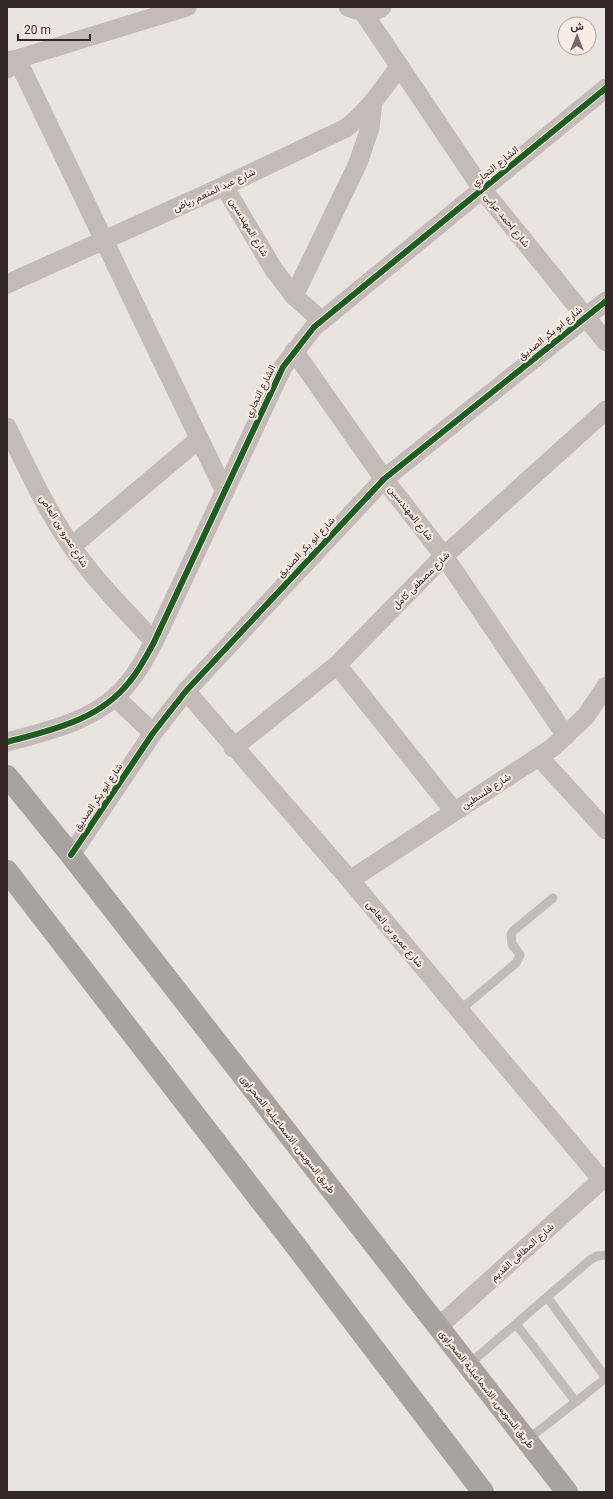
<svg xmlns="http://www.w3.org/2000/svg" width="613" height="1499" viewBox="0 0 613 1499" font-family="Roboto,Vazirmatn,sans-serif">
<rect width="100%" height="100%" fill="#ebe3df"/>
<g fill="none" stroke-linecap="round" stroke-linejoin="round">
<path stroke="#c4bbb8" stroke-width="9" d="M 460,1010 L 516,963 L 520,955 L 512,944 L 511,935 L 513,931 L 553,898
M 547,1297 L 606,1378
M 516,1324 L 576,1402
M 468,1365 L 590,1260 L 597,1256 L 606,1255
M 527,1440 L 606,1378"/>
<path stroke="#c4bbb8" stroke-width="19" d="M 348,7 C 359,11 371,15 382,7
M 363,12 L 482,189 L 606,342
M 7,61 L 17,59 L 187,7
M 7,69 L 17,59 L 224,490
M 224,186 L 274,270 L 294,296 L 322,321
M 7,284 L 224,186 L 346,128 C 368,111 383,89 399,67
M 294,296 L 358,163 L 370,128 L 373,102
M 294,351 L 384,479 L 444,556 L 566,736
M 7,427 C 31,476 55,529 90,571 C 110,596 133,618 154,642
M 72,546 L 199,439
M 337,665 L 454,811
M 186,691 L 350,880 L 602,1180
M 115,697 L 153,733
M 7,742 C 52,730 100,720 130,681 C 140,669 147,655 154,642 L 283,367 L 314,327 L 606,88
M 233,748 L 337,665 L 444,556 L 606,410
M 539,757 L 606,830
M 71,855 L 153,733 L 186,691 L 384,479 L 606,301
M 350,880 L 552,748 L 586,716 L 606,686
M 438,1327 L 606,1176"/>
<path stroke="#aaa29e" stroke-width="22" d="M 7,776 L 71,855 L 567,1492
M 7,871 L 295,1245 L 483,1492"/>
<defs>
<path id="cycleway" d="M 7,742 C 52,730 100,720 130,681 C 140,669 147,655 154,642 L 283,367 L 314,327 L 606,88
M 71,855 L 153,733 L 186,691 L 384,479 L 606,301"/>
</defs>
<use href="#cycleway" stroke="#f9ece5" stroke-width="8"/>
<use href="#cycleway" stroke="#1b5e20" stroke-width="6"/>
</g>
<g text-anchor="middle" dominant-baseline="central" stroke-width="4" stroke-linejoin="round" paint-order="stroke">
<g font-size="10" fill="#342827" stroke="#f9ece5">
<text transform="translate(495 166) rotate(-39)">الشارع التجاري</text>
<text transform="translate(214 190) rotate(-25)">شارع عبد المنعم رياض</text>
<text transform="translate(507 220) rotate(51)">شارع احمد عرابى</text>
<text transform="translate(249 227) rotate(59)">شارع المهندسين</text>
<text transform="translate(550 333) rotate(-39)">شارع ابو بكر الصديق</text>
<text transform="translate(260 391) rotate(-64)">الشارع التجاري</text>
<text transform="translate(411 513) rotate(52)">شارع المهندسين</text>
<text transform="translate(64 531) rotate(58)">شارع عمرو بن العاص</text>
<text transform="translate(306 547) rotate(-47)">شارع ابو بكر الصديق</text>
<text transform="translate(421 580) rotate(-45)">شارع مصطفى كامل</text>
<text transform="translate(486 791) rotate(-33)">شارع فلسطين</text>
<text transform="translate(98 797) rotate(-56)">شارع ابو بكر الصديق</text>
<text transform="translate(395 934) rotate(50)">شارع عمرو بن العاص</text>
<text transform="translate(288 1134) rotate(52)">طريق السويس, الاسماعيلية الصحراوى</text>
<text transform="translate(522 1252) rotate(-42)">شارع المطافى القديم</text>
<text transform="translate(487 1389) rotate(52)">طريق السويس, الاسماعيلية الصحراوى</text>
</g>
</g>
<rect width="613" height="1499" fill="none" stroke="#342827" stroke-width="16"/>
<g transform="translate(577 36)"><circle r="19" fill="#f9ece5" stroke="#aa9e99"/>
<path d="M0-3L7 15L0 10L-7 15Z" fill="#746967"/>
<text y="-6" font-size="11" font-weight="bold" text-anchor="middle" fill="#342827">ش</text>
</g>
<path d="M18 34v6h72v-6" fill="none" stroke="#342827" stroke-width="2"/>
<text x="24" y="34" font-size="12" fill="#342827" stroke="#f9ece5" stroke-width="3" paint-order="stroke">20 m</text>
</svg>
